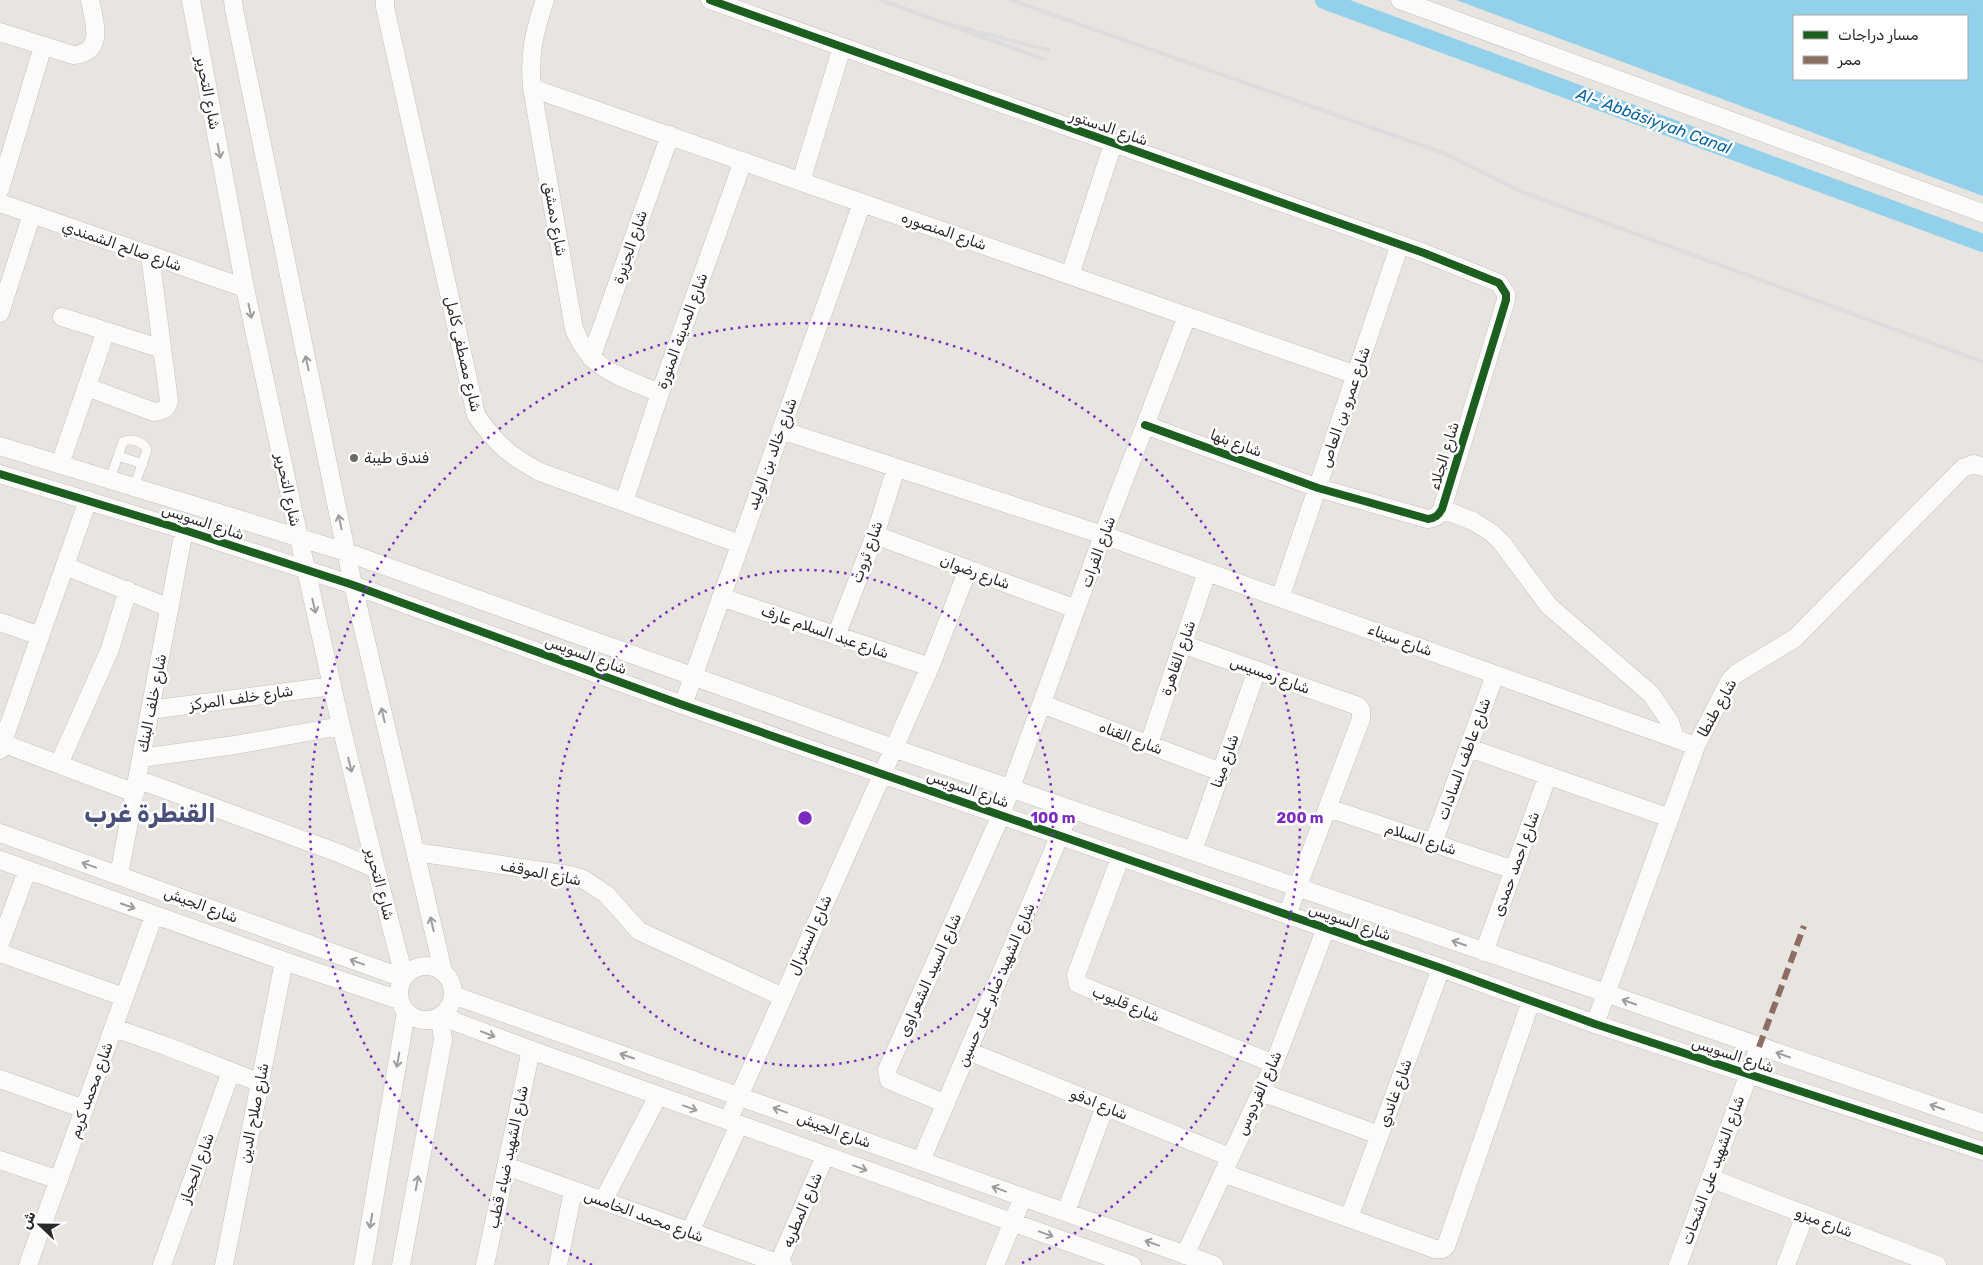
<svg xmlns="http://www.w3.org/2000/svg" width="1983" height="1265" viewBox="0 0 1983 1265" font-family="Rubik,'Noto Sans Arabic',sans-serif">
<rect width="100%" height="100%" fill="#e8e5e0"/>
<path fill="#92d0eb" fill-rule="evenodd" d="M 1456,0 L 1983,0 L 1983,196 ZM 1794,16 L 1967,16 L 1967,79 L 1794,79 Z"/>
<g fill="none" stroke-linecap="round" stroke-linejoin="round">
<path stroke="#92d0eb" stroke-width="18" d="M 1324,0 L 1983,243"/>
<defs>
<path id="lane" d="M 118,456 L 143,464
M 110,479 L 123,442 C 130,437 144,442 147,450 L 134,487"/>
<path id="street" d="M 191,0 L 245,288 L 299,538 L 341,726 L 376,869 L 404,976
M 233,0 L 234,9 L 353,585 L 443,971
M 385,0 L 385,7 L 476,415 C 496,444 510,456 540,472 L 740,544
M 545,0 C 534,32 529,53 532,88 L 574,329 C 592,372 620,376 660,393
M 710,0 L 1424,253 L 1499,283 L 1506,294 L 1506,300 L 1442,509 C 1438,516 1435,518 1428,519 L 1318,488 L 1145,425
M 1400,0 L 1983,213
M 0,32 L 73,55 C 106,52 94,22 90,0
M 532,88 L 1356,375
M 801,181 L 842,47
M 0,189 L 43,46
M 0,203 L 245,288
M 1070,275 L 1113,144
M 0,313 L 32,214
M 62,317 L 162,349
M 591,358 L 670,135
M 87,387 L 154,412 C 163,411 167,409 169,401 L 150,255
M 781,430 L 1103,535 L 1696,746
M 0,446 L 346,552 L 893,748 L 1983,1123
M 60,464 L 106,331
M 0,474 L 184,530 L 353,585 L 683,705 L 1441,968 L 1595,1024 L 1983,1151
M 624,502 L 660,393 L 743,161
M 1442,509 L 1473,521 L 1492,533 L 1502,543 L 1549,606 L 1651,694 L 1670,722 L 1675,738
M 875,535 L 1076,609
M 65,566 L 170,608
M 721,597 L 930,667
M 1280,598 L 1400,244
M 0,622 L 40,636
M 836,636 L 875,535 L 896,468
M 1182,644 L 1358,706 L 1361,710 L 1361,719 L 1287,915
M 1042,704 L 1221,772
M 683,705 L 862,203
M 150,710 L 332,686
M 2,743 L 135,793
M 1149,744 L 1207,572
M 1469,748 L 1670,818
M 0,750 L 88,500
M 141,758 L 235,745 L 341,726
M 59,764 L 110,649 L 128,590
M 137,779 L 341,854 L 376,869
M 1328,808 L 1514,870
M 0,833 L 403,978
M 1433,843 L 1495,675
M 1193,851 L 1257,670
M 416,852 L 569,875 L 583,879 L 606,894 L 639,931 L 783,997
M 1121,856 L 1076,975 L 1078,984 L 1274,1064
M 0,860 L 284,961 L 399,1000
M 119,875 L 184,530
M 0,944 L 27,871
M 1484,952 L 1548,775
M 0,953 L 124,997
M399 993a27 27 0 1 1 54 0a27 27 0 1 1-54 0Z
M 453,995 L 1214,1265
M 444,1014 L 456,1022 L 531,1050 L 1132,1265
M 1595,1024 L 1696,746 L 1730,680 L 1736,674 L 1795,638 L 1963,468 L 1974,464 L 1983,467
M 114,1028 L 166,1046 L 261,1083
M 968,1051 L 1230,1157
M 0,1079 L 84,1109
M 1261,1092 L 1379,1135
M 946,1104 L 889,1080 L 887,1070 L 1001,815 L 1103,535 L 1187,316
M 728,1121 L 930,667 L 968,569
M 0,1160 L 59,1180
M 921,1161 L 1071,809
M 506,1166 L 783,1265
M 1223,1173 L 1435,1249 L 1443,1249 L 1446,1246 L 1531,1001
M 1710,1178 L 1937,1265
M 603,1201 L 658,1096
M 1066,1212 L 1105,1106
M 1349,1218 L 1441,968
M 690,1232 L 739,1125
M 1185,1255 L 1274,1064 L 1326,928
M 28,1265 L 154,915
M 162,1265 L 231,1071
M 224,1265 L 284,961
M 363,1265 L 406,1012
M 401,1265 L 443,1040 L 440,1017
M 485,1265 L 531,1050
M 558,1265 L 573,1191
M 778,1265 L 825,1156
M 995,1265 L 1023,1197
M 1678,1265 L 1759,1047
M 1786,1265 L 1805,1215"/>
</defs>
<use href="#lane" stroke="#c2c1c1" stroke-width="10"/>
<use href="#street" stroke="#c2c1c1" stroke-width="19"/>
<use href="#lane" stroke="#fcfbfa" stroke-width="9"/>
<use href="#street" stroke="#fcfbfa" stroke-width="18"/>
<path stroke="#dddcde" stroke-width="4" d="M 881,0 L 944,23
M 1011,0 L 1446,154 L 1525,193 L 1983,362
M 1043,59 L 944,23 L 1048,50"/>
<path stroke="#8d6e63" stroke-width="6" stroke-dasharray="12 6" stroke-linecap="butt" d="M 1759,1047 L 1804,926"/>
<defs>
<path id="cycleway" d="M 710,0 L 1424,253 L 1499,283 L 1506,294 L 1506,300 L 1442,509 C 1438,516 1435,518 1428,519 L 1318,488 L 1145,425
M 0,474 L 184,530 L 353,585 L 683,705 L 1441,968 L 1595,1024 L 1983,1151"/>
</defs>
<use href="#cycleway" stroke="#fff" stroke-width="11"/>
<use href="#cycleway" stroke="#1b5e20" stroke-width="8"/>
</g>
<defs><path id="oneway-shaft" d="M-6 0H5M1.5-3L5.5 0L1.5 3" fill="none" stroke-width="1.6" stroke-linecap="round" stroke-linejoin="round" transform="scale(1.25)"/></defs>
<g stroke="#9e9d9c">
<use href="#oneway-shaft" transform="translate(219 151) rotate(79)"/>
<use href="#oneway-shaft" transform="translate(250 311) rotate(78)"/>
<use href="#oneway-shaft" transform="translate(307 363) rotate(-102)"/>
<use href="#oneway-shaft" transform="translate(340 522) rotate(-102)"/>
<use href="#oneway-shaft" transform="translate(314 606) rotate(77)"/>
<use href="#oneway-shaft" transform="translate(383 715) rotate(-103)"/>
<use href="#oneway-shaft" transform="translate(350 765) rotate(76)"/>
<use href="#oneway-shaft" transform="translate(89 865) rotate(-160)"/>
<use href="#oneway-shaft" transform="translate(128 906) rotate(19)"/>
<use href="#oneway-shaft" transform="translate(432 924) rotate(-103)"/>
<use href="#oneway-shaft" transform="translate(1459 943) rotate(-161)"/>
<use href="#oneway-shaft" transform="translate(357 962) rotate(-160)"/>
<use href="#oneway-shaft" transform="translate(1629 1002) rotate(-161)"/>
<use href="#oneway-shaft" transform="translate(488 1034) rotate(21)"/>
<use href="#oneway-shaft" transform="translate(1783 1055) rotate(-161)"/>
<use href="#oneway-shaft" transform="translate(627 1056) rotate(-161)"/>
<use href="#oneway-shaft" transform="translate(398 1060) rotate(100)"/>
<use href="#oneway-shaft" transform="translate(1937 1107) rotate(-161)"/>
<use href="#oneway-shaft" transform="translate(690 1108) rotate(20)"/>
<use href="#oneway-shaft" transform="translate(780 1110) rotate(-160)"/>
<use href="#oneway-shaft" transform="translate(860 1168) rotate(20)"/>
<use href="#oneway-shaft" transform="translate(417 1183) rotate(-80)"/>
<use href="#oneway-shaft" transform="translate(999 1189) rotate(-160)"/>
<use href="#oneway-shaft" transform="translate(371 1221) rotate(100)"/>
<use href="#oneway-shaft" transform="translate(1046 1234) rotate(20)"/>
<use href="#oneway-shaft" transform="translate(1152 1243) rotate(-160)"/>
</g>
<g fill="none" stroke="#7b2cbf" stroke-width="2.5" stroke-dasharray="2.5 5">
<circle cx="805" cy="818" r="248"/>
<path d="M592 1265A495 495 0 1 1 1018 1265"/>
</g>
<circle fill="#6c6b6a" stroke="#fff" stroke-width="2" cx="354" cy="458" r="5"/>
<g text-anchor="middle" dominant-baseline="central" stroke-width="5" stroke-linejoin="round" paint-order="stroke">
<g font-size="15" fill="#2a2a2a" stroke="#fff">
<text transform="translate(208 93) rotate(79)">شارع التحرير</text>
<text transform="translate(1109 128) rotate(19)">شارع الدستور</text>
<text transform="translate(555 219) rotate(80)">شارع دمشق</text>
<text transform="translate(944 231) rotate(19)">شارع المنصوره</text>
<text transform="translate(122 246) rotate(19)">شارع صالح الشمندي</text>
<text transform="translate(630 247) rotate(-71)">شارع الجزيرة</text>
<text transform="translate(682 331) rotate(-70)">شارع المدينه المنورة</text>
<text transform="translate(463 354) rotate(77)">شارع مصطفى كامل</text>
<text transform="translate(1345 407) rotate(-71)">شارع عمرو بن العاص</text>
<text transform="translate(1236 443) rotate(20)">شارع بنها</text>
<text transform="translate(772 454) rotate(-70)">شارع خالد بن الوليد</text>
<text transform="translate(1444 456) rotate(-73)">شارع الجلاء</text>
<text transform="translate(288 490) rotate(78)">شارع التحرير</text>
<text transform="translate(203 522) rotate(18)">شارع السويس</text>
<text transform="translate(867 552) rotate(-70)">شارع ثروت</text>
<text transform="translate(1098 552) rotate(-70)">شارع الفرات</text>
<text transform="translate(975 572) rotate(20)">شارع رضوان</text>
<text transform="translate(825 632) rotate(19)">شارع عبد السلام عارف</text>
<text transform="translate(1400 640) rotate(20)">شارع سيناء</text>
<text transform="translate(586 655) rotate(20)">شارع السويس</text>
<text transform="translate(1178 658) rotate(-71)">شارع القاهرة</text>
<text transform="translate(1270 675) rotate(20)">شارع رمسيس</text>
<text transform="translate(241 698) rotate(-8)">شارع خلف المركز</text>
<text transform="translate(152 703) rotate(-79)">شارع خلف البنك</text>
<text transform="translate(1717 708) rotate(-61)">شارع طنطا</text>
<text transform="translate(1131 738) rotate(21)">شارع القناه</text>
<text transform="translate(1464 759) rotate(-70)">شارع عاطف السادات</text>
<text transform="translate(1225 761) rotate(-71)">شارع مينا</text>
<text transform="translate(968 789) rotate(19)">شارع السويس</text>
<text transform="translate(1421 839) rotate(18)">شارع السلام</text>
<text transform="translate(1516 864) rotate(-70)">شارع احمد حمدى</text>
<text transform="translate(541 873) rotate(11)">شارع الموقف</text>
<text transform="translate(380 884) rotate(75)">شارع التحرير</text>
<text transform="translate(201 905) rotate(20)">شارع الجيش</text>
<text transform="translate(1350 922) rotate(19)">شارع السويس</text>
<text transform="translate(810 935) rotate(-66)">شارع السنترال</text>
<text transform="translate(930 975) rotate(-66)">شارع السيد الشعراوى</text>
<text transform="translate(996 985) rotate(-67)">شارع الشهيد صابر على حسين</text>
<text transform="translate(1126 1004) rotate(22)">شارع قليوب</text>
<text transform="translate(1733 1055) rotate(18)">شارع السويس</text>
<text transform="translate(91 1090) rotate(-70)">شارع محمد كريم</text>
<text transform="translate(1259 1093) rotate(-66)">شارع الفردوس</text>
<text transform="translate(1395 1093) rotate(-70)">شارع غاندي</text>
<text transform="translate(1099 1104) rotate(22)">شارع ادفو</text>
<text transform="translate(254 1113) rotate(-79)">شارع صلاح الدين</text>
<text transform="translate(834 1130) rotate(20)">شارع الجيش</text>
<text transform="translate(508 1157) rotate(-78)">شارع الشهيد ضياء قطب</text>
<text transform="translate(197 1168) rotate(-70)">شارع الحجاز</text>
<text transform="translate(1713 1170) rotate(-70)">شارع الشهيد على الشحات</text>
<text transform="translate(802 1210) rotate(-67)">شارع المطريه</text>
<text transform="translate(644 1216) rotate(20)">شارع محمد الخامس</text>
<text transform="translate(1824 1222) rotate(21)">شارع ميزو</text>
</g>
<g font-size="15" fill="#2a2a2a" stroke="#fff" text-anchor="start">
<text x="364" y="458">فندق طيبة</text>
</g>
<g font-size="16" font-style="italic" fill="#0c649c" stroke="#fff">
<text transform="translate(1654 121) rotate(20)">Al-ʿAbbāsiyyah Canal</text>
</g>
<g font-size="25" font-weight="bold" fill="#4a507b" stroke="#fff">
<text x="150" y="813">القنطرة غرب</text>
</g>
</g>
<circle cx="805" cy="818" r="8" fill="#7b2cbf" stroke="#fff" stroke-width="2.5"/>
<g font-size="15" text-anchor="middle" font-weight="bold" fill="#7b2cbf" stroke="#fff" stroke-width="5" stroke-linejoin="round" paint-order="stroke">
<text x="1053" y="823">100 m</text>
<text x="1300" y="823">200 m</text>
</g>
<rect x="1793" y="15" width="175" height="65" fill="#ffffff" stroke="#aaaaaa"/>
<rect x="1803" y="31" width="25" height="8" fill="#1b5e20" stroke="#aaaaaa"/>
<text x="1838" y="40" font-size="15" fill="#2a2a2a">مسار دراجات</text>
<rect x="1803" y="56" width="25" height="8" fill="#8d6e63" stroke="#aaaaaa"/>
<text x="1838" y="65" font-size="15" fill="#2a2a2a">ممر</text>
<g transform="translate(40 1225) rotate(292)" stroke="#ffffff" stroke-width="4" paint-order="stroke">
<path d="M0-4L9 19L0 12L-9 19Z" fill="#2a2a2a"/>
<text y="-8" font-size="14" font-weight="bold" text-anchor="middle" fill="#2a2a2a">ش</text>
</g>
</svg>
